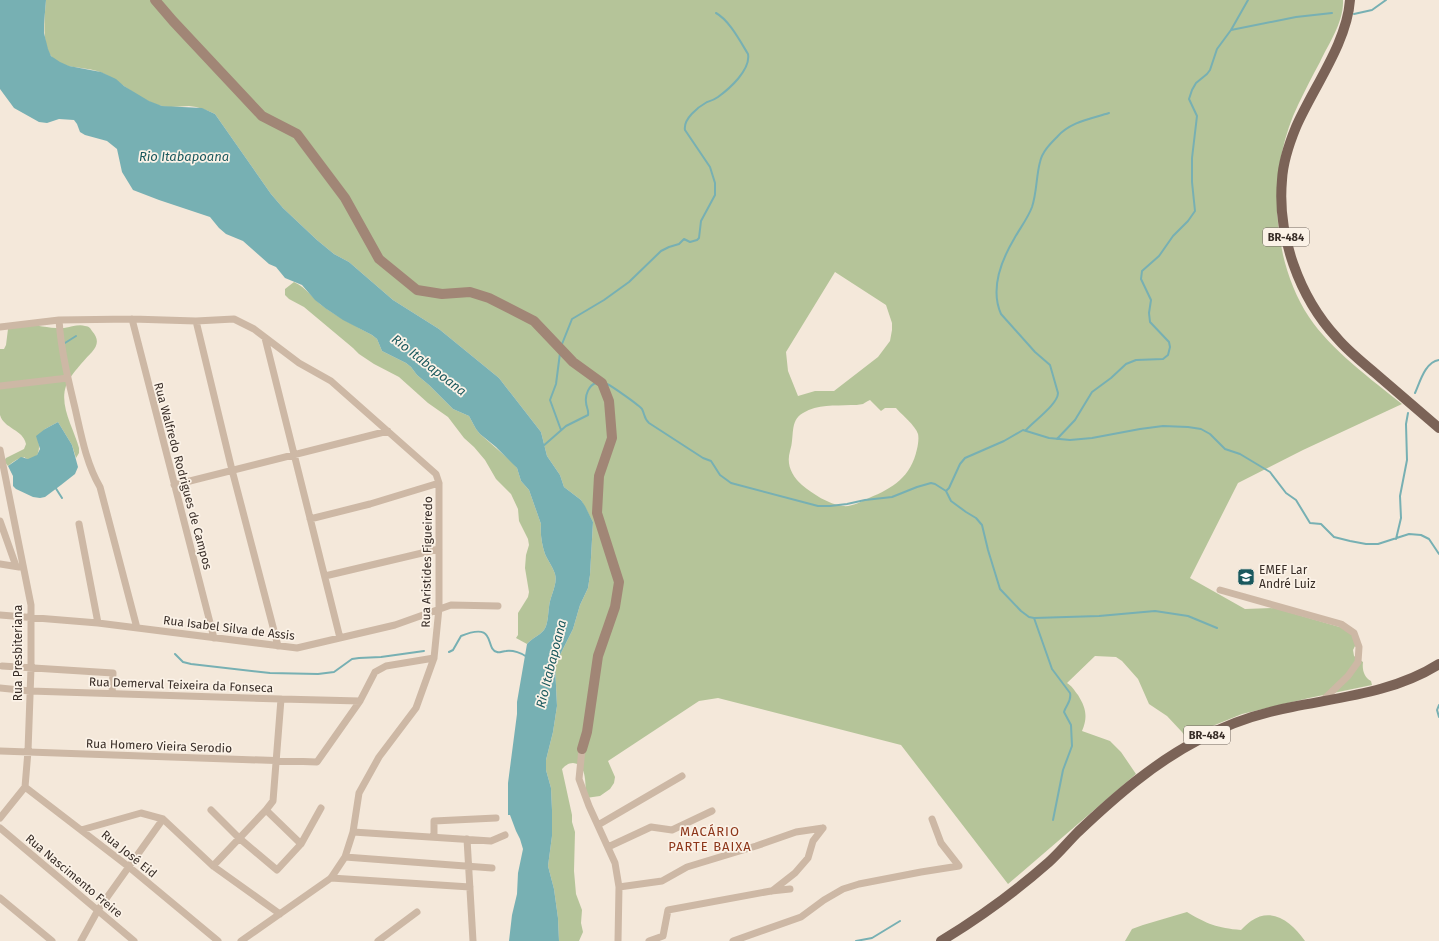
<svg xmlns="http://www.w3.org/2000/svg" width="1439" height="941" viewBox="0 0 1439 941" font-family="'Fira Sans',sans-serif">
<rect width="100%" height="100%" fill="#f4e8da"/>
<path fill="#b5c499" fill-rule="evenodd" d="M 46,0 L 1343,0 C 1344,22 1329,43 1320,62 C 1312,76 1305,91 1298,105 C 1267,169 1270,258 1309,317 C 1330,349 1372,380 1402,404 L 1303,450 L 1238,483 L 1190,578 L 1245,609 L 1274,608 L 1350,630 L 1356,644 L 1353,650 L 1354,656 L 1363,662 C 1362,670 1364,677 1371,681 L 1372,685 L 1309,698 L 1242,714 L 1205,729 L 1187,739 L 1182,732 L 1167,716 L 1149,704 L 1138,679 L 1122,661 L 1116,657 L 1095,656 L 1067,683 C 1072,686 1074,690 1078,695 C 1086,708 1088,717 1082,731 L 1110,741 L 1121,752 L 1136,774 L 1008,884 L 901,745 L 718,698 L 699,701 L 608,761 L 615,777 L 614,783 L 610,789 L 600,796 L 586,798 C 585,787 588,764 573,763 C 568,763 565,766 562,769 L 572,815 L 572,822 L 575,832 L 574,871 L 576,894 L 582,910 L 581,923 L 583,932 L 579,941 L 559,941 L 558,918 L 554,889 L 548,866 L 552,836 L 552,810 L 551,788 L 546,770 L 546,760 L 553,732 L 557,706 L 555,665 L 573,629 L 580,605 L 588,588 L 590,575 L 593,522 L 581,500 L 564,487 L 560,475 L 547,456 L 541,432 L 499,378 L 439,329 L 393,300 L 349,262 L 334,254 L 317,240 L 283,208 L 271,194 L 215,114 C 207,110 199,107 189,106 C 180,106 171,108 162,106 C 139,101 122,81 100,72 C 85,66 63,70 52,57 C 41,45 45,14 46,0 ZM 835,272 L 886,305 L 892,323 L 892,330 L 890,341 L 878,357 L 834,391 L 815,391 L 798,396 L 788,371 L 786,352 ZM 870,400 L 881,411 L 885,408 L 896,408 C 901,414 916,426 918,434 C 919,438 918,445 917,449 C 911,477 893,488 869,498 C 860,502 852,507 843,506 C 828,504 813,494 802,485 C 792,476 786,465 790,451 C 795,437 789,421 803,413 C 818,404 834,406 851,405 C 854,405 859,405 863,404 C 865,403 867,401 870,400 Z
M 294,282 C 307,288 313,299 324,307 C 339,318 356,326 372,335 L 377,339 L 382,351 L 406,363 L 411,367 L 417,375 L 429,385 L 453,409 L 469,416 L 476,429 L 480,434 L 512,462 L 517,468 L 521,481 L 529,490 L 541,524 C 540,534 542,545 545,554 C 548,561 553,567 555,574 C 558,584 550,596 549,607 C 548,614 548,625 544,630 C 539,636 532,638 527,644 L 516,638 L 518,635 L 518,613 L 528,597 L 529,592 L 525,568 L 526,555 L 529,545 L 528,539 L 519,521 L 518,509 L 511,494 L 496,479 L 485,460 L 474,447 L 464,438 L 448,417 L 428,403 L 399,377 L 374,364 L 359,354 L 353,348 L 304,307 L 289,299 L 285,295 L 285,289 Z
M 25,324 C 37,325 52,329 64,328 C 71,327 79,324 85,326 C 89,326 91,329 92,331 C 99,339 98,345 92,352 C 85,359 68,378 66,386 C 59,406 74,429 79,448 L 79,453 L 76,458 L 72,445 L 58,422 L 45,429 L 38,439 C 40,447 40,460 28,459 C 23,458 27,456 22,458 C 16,459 13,462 8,466 L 4,461 L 6,458 L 24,449 L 26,444 C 23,429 4,429 0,415 L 0,349 L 4,349 L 6,345 L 8,329 Z
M 1187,912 C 1207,924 1217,928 1241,930 C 1244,927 1247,924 1251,921 C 1273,906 1292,923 1305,941 L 1125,941 L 1132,929 L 1143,925 Z"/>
<path fill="#77b0b3" d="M 0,0 L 46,0 L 44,24 L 44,33 L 48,49 L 51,56 L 60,62 L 69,66 L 101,72 L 116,79 L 124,86 L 149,101 L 162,106 L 202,108 L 215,114 L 271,194 L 283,208 L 317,240 L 334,254 L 349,262 L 393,300 L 439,329 L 499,378 L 541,432 L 547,456 L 560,475 L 564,487 L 581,500 L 585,506 L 593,522 L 590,575 L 588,588 L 580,605 L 573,629 L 555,665 L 557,706 L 553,732 L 546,760 L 546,770 L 551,788 L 552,810 L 552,836 L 548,866 L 554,889 L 558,918 L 559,941 L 509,941 L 512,915 L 517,894 L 518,873 L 523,849 L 520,839 L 516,831 L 510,815 L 508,815 L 508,783 L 517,714 L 517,702 L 527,644 C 532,638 539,636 544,630 C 548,625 548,614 549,607 C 550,596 558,584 555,574 C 553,567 548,561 545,554 C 542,545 540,534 541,524 L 529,490 L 521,481 L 517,468 L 496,447 L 480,434 L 476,429 L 469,416 L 453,409 L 429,385 L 417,375 L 411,367 L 406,363 L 382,351 L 377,339 L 372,335 L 343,320 L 325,308 L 315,300 L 302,285 L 285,278 L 276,267 L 269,264 L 243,241 L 226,234 L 219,228 L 210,217 L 159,200 L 133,190 L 122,172 L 117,149 L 107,141 L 85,135 L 80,132 L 77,124 L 74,120 L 59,119 L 47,123 L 39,122 L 14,108 L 0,89 Z
M 58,422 L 72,445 L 78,467 L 75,474 L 61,485 L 45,497 L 40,498 L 33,497 L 16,489 L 13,486 L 13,476 L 8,466 L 21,457 L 28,459 L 37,455 L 40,449 L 36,436 L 45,429 Z"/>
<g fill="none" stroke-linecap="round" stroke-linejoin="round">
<path stroke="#77b0b3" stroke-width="2" d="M 1354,14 L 1372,10 L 1386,0
M 1231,30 L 1296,17 L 1332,13
M 65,343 L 76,336
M 562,344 L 572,319 L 604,300 L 629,282 L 661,251 L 669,247 L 679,244 L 684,239 L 690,242 L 697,240 L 699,238 L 701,221 L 715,195 L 715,183 L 710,167 L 685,130 C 683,119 698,107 707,102 C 710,101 714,100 718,97 C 729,89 751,70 748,54 C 740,41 729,20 716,13
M 560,353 L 556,384 L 550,400 L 561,430
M 607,384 C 612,386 640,406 642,409 C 645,415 644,419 649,423 L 703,458 L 711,461 L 720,475 L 731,483 L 818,506 L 830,506 L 847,504 L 865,500 L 892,497 L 917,487 L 931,483 L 935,484 L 946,491 L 951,501 L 966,512 L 976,518 L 982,525 L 988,550 L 1000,589 L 1021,611 L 1029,617 L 1034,618 L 1099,616 L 1155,611 L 1188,616 L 1217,628
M 1415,393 C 1420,382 1425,362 1439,360
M 1026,430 C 1034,421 1058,404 1058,393 L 1050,365 L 1035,352 L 1001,314 C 990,289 1001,261 1014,239 C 1020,228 1028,218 1032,207 C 1037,192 1036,177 1040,162 C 1042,152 1050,144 1057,137 C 1070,122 1090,119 1109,113
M 1057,439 L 1075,420 L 1092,392 L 1111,378 L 1126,364 L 1136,360 L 1163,359 L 1168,355 L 1170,347 L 1169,342 L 1150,322 L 1149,313 L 1151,300 L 1141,279 L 1142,271 L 1159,256 L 1173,236 L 1188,221 L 1195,211 L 1192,182 L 1192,158 L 1197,116 L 1189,99 L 1192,90 L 1196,83 L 1207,74 L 1210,70 L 1217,49 L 1231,30 L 1248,0
M 542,447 L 566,426 L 588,415 C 589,410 586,407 586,402 C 585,395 589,385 596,383
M 55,487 L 62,498
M 946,491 L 949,488 L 960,464 L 965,458 L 1004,441 L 1023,430 L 1049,438 L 1070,440 L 1092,438 L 1140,429 L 1163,426 L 1188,427 L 1201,429 L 1210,434 L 1225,449 L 1240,454 L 1270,472 L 1286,493 L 1296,500 L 1310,523 L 1321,524 L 1334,537 L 1350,541 L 1366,544 L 1378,544 L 1409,534 L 1421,535 L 1429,539 L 1439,554
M 1396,539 L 1401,518 L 1400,496 L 1407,460 L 1406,424 L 1408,413
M 1034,618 L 1052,669 L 1070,693 C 1072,701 1066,705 1064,712 L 1071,725 L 1072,746 L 1063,770 L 1053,820
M 449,652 L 453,650 L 461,636 C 498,621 484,649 497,652 C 499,653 503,651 506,651 C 513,650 522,653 527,657
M 175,654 L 183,662 L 191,664 L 270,673 L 318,674 L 334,672 L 352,659 L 359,658 L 381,657 L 424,651
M 1439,705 L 1437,710 L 1439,717
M 856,941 L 872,938 L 900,921"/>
<path stroke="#cdb8a5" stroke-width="7" d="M 132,319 L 214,638
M 59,320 C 61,350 68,379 75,408 C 81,434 86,463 100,487 L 137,628
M 196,321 L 232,470 L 278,646
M 0,327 L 59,320 L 132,319 L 196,321 L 234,319 L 254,329 L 299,363 L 331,381 L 436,474 L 439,483 L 439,608 L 434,658 L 416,708 L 379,757 L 359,793 L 353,832 L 345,857 L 331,878 L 241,941
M 265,338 L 340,638
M 0,386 L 68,378
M 0,450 L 31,605 L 31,668 L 28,751 L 25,787
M 174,485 L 388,431
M 310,519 L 370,504 L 439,483
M 0,521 L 16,566
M 79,524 L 98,623
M 0,564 L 19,567
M 325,576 L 439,549
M 1220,590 L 1341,624 L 1354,633 L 1359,647 L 1358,662 L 1348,676 L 1322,701
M 0,615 L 98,623 L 297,648 L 395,625 L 451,605 L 498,606
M 2,666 L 113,673 L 112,693
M 0,688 L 30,691 L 281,699 L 360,701
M 582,749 L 579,779 L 589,806 L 615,863 L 619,887 L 618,941
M 0,751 L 317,762 L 360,701 L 375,672 L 386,666 L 434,658
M 25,787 L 129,867 L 218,941
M 211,810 L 239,838 L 277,870 L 301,844 L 321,808
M 266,810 L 301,844
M 0,818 L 25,787
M 598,825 L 682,776
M 0,828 L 134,941
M 81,830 L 141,813 L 163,819 L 213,866 L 280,914
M 353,832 L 491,841 L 505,835
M 434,837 L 434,821 L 496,818
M 467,839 L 473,941
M 608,847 L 651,827 L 672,830 L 712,811
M 345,857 L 492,868
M 213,866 L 266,810 L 273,801 L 281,699
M 331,878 L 470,887
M 619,887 L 662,881 L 687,867 L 756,846 L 796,832 L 823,828
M 772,891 L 795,873 L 808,858 L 813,841 L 823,828
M 0,898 L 52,941
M 81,941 L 98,910 L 163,819
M 378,941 L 417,912
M 649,941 L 663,936 L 668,910 L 771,891 L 790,889
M 733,941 L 801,917 L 824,900 L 843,889 L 859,884 L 921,872 L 959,866 L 941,843 L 932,819"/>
<path stroke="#a18676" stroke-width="10" d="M 155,0 L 173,21 L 262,116 L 297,134 L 345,198 L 379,259 L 417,290 L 442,294 L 470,292 L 489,298 L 534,321 L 573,362 L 602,383 L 609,401 L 612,438 L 599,476 L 597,513 L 619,582 L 615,607 L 598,656 L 587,732 L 582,749"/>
<path stroke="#7b6357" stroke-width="10" d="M 1350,0 C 1347,43 1313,88 1296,127 C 1289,144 1283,161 1282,180 C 1277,235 1299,297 1337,338 C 1348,351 1362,362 1375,373 C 1396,391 1418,410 1439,428
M 941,941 C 979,918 1015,892 1049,862 C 1059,853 1068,842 1078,832 C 1116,796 1154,763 1200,739 C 1229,723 1260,713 1292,707 C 1341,697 1395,692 1439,664"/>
</g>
<defs>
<symbol id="school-square" viewBox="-11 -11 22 22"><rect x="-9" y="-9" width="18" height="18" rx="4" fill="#19585d" stroke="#fbf2e7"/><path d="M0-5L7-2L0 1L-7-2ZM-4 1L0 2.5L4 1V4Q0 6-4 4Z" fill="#fff"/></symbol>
</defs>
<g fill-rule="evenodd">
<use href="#school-square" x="1236" y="567" width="20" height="20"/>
</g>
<g text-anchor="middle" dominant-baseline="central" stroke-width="3.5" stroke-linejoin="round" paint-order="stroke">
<g fill="#fbf2e7" stroke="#726861" stroke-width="1">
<rect x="1263" y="228" width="46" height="18" rx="3"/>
<rect x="1184" y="726" width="46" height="18" rx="3"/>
</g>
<g font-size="11" font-weight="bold" fill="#382d27">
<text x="1286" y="237">BR-484</text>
<text x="1207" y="735">BR-484</text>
</g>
<g font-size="12" fill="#382d27" stroke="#fbf2e7">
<text transform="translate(183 476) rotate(75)">Rua Walfredo Rodrigues de Campos</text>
<text transform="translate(427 562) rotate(-89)">Rua Aristides Figueiredo</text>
<text transform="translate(229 628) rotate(7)">Rua Isabel Silva de Assis</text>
<text transform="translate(18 653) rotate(-90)">Rua Presbiteriana</text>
<text transform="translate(181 685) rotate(2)">Rua Demerval Teixeira da Fonseca</text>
<text transform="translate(159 746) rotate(2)">Rua Homero Vieira Serodio</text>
<text transform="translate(129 854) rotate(39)">Rua José Eid</text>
<text transform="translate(74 876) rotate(40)">Rua Nascimento Freire</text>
</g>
<g font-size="12" fill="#382d27" stroke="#fbf2e7" text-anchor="start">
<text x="1259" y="570">EMEF Lar<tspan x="1259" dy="14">André Luiz</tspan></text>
</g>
<g font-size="13" font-style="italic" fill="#19585d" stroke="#fbf2e7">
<text x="184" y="156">Rio Itabapoana</text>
<text transform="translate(429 365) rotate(38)">Rio Itabapoana</text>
<text transform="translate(551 664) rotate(-76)">Rio Itabapoana</text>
</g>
<g font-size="13" letter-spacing="1" fill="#8d361a" stroke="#fbf2e7">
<text x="710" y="831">MACÁRIO<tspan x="710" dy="15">PARTE BAIXA</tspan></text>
</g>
</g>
</svg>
